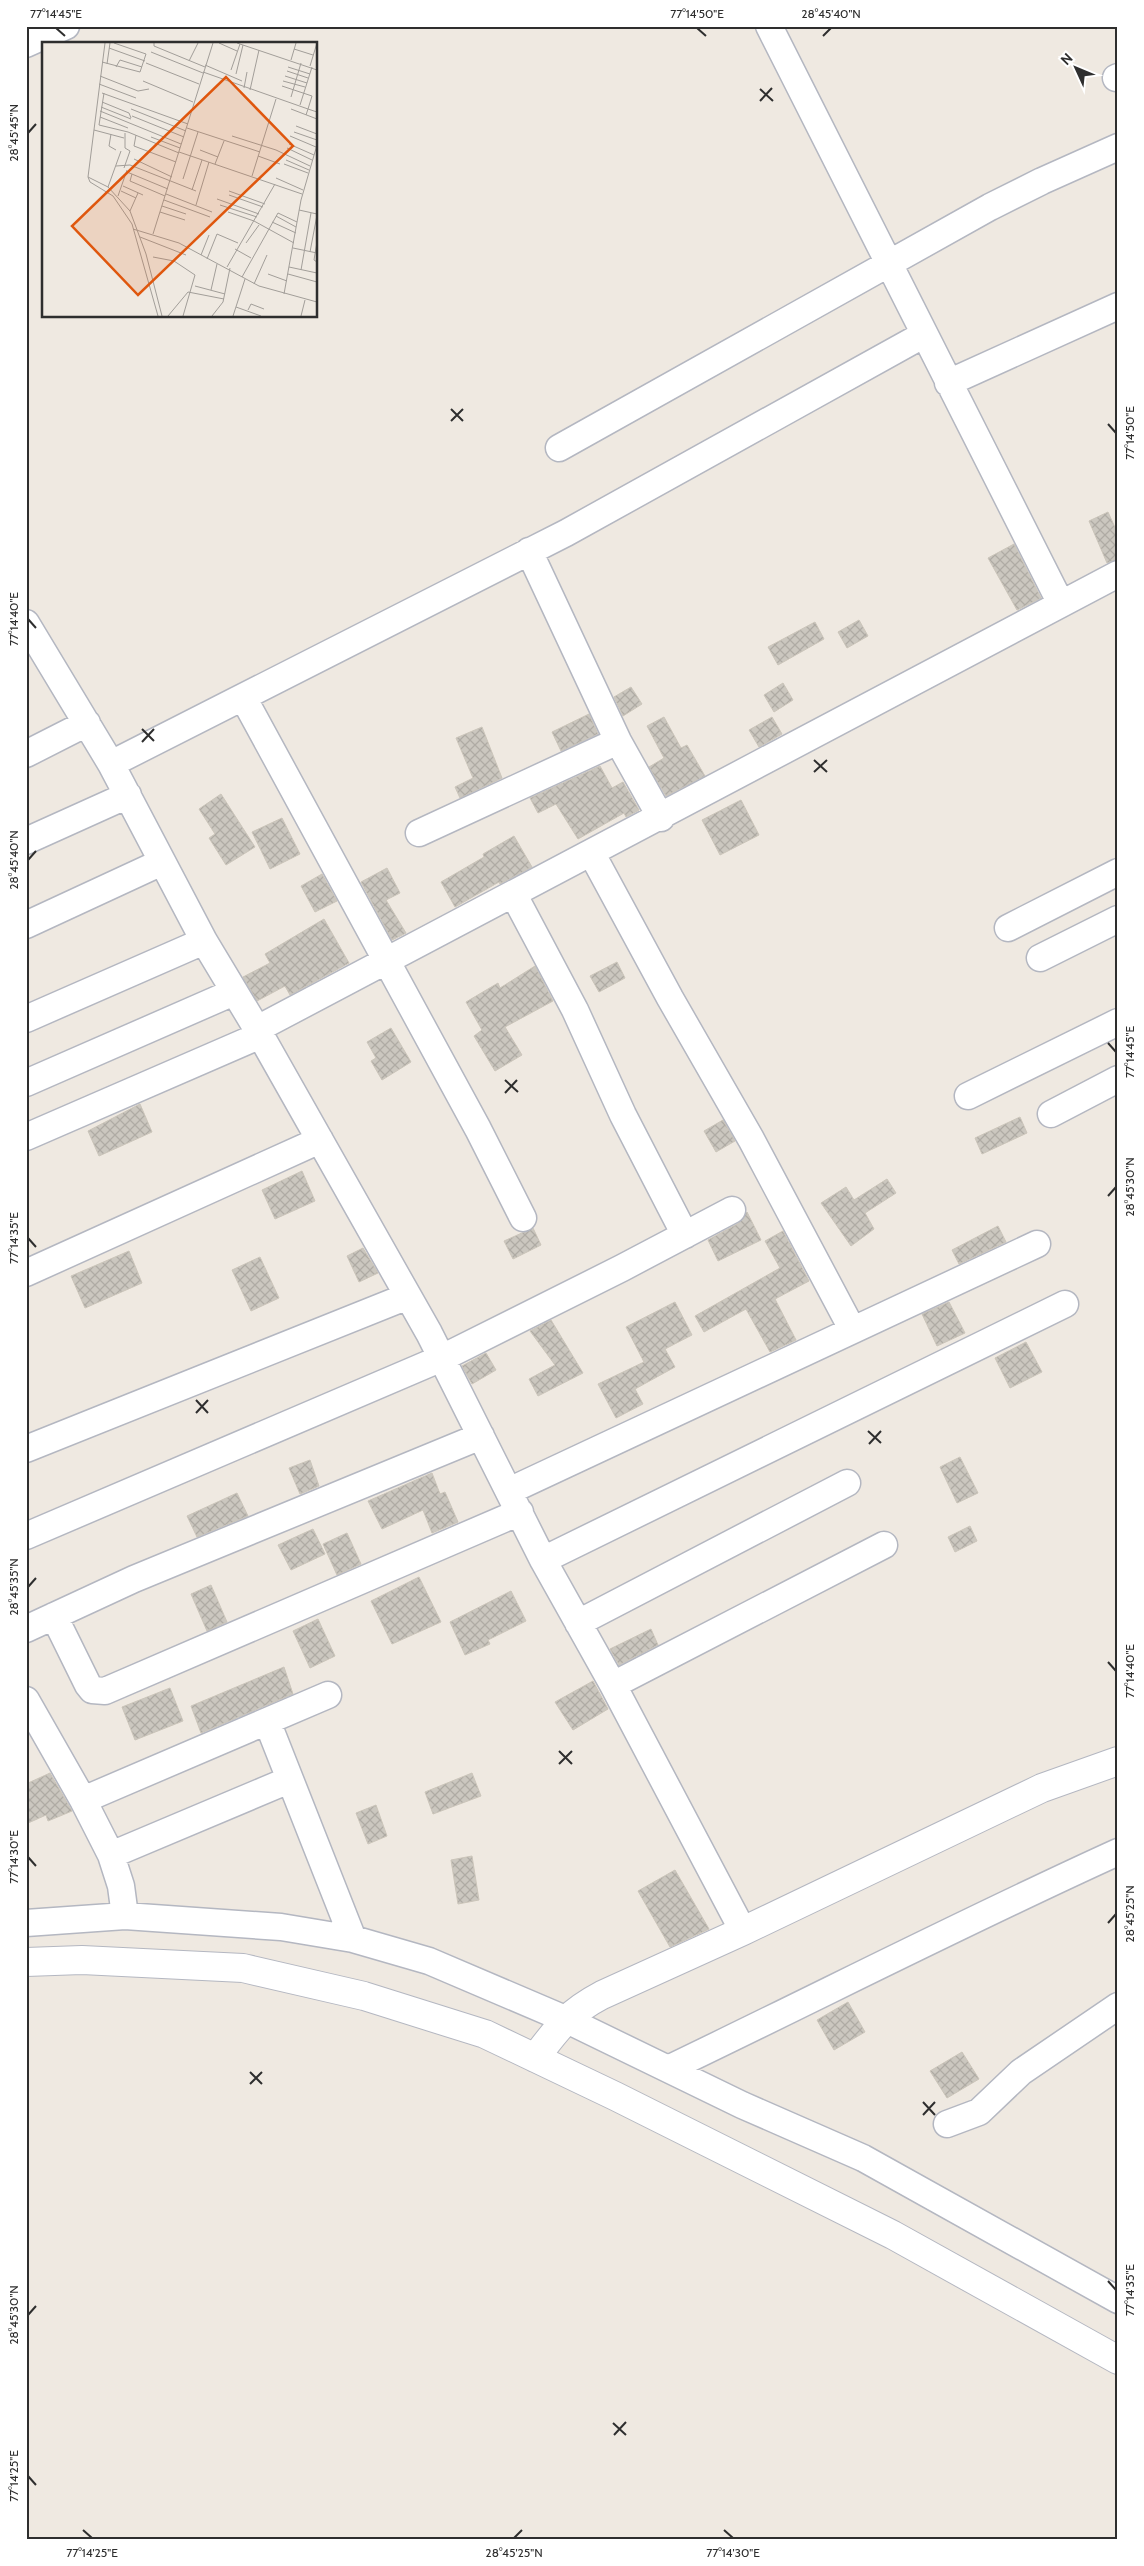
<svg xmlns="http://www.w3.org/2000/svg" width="1144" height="2566" viewBox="0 0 1144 2566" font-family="Cabin,sans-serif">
<defs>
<pattern id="building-cross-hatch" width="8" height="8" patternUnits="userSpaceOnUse" patternTransform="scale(1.25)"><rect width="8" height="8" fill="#cbc7bf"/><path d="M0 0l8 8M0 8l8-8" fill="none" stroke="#afaba4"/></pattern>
</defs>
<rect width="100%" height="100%" fill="#efe9e1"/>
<path fill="url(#building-cross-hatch)" stroke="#cbc5ba" d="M 1108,512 L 1118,534 L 1118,559 L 1107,563 L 1089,521 Z
M 1014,544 L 1041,598 L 1017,610 L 988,558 Z
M 859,620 L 868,636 L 847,648 L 838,632 Z
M 815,622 L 824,639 L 778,665 L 768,647 Z
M 783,683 L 793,700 L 774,712 L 764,695 Z
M 631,687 L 642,704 L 623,716 L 614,697 Z
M 589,714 L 598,734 L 561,751 L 552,732 Z
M 664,717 L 681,748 L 687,745 L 705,776 L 666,796 L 649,767 L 664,758 L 647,726 Z
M 772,717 L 782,734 L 759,747 L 749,730 Z
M 482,727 L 502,778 L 460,798 L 455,787 L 473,778 L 456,738 Z
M 600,766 L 612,788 L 623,782 L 639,810 L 626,817 L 624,813 L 578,839 L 556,804 L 538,813 L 530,798 Z
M 221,794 L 255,847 L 226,865 L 209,838 L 215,834 L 199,809 Z
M 741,800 L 759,835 L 720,855 L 702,820 Z
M 282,818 L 300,854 L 270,869 L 252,832 Z
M 514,836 L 532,867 L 500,884 L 499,882 L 455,907 L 441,882 L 484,857 L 483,854 Z
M 387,868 L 400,893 L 386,900 L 406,933 L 392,940 L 361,882 Z
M 322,874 L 337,901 L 315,912 L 301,886 Z
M 324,919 L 349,963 L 290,995 L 285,986 L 257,1001 L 243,977 L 270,963 L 265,954 Z
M 617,962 L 625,978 L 599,992 L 590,976 Z
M 535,966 L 553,1001 L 505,1027 L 522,1055 L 495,1071 L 474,1036 L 482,1030 L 466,1002 L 498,983 L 500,988 Z
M 391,1028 L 411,1062 L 382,1080 L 371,1061 L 376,1058 L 367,1042 Z
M 140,1104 L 152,1132 L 99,1156 L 88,1131 Z
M 1020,1117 L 1027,1133 L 982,1154 L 975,1138 Z
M 723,1120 L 735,1141 L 716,1152 L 704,1131 Z
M 302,1171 L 315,1201 L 275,1219 L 262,1190 Z
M 887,1179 L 896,1193 L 865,1213 L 874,1229 L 851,1246 L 821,1203 L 846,1187 L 854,1200 Z
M 747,1212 L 761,1240 L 718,1261 L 708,1240 L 739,1223 Z
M 998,1226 L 1006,1242 L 959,1264 L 952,1250 Z
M 533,1228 L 541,1245 L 513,1259 L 504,1241 Z
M 783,1231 L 809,1281 L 775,1299 L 796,1340 L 770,1352 L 746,1309 L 704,1332 L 695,1316 L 780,1268 L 765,1241 Z
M 363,1248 L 378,1273 L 359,1282 L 347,1256 Z
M 129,1251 L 142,1283 L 85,1308 L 71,1276 Z
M 260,1257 L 279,1298 L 251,1311 L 232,1270 Z
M 675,1302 L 692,1335 L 665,1349 L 675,1367 L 635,1389 L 643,1404 L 616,1418 L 598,1384 L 644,1362 L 626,1327 Z
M 949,1302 L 965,1333 L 937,1346 L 922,1314 Z
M 551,1320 L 583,1373 L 538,1396 L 529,1379 L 555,1365 L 530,1331 Z
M 1026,1342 L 1042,1372 L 1010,1388 L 995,1358 Z
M 486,1353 L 496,1370 L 472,1384 L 462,1366 Z
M 960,1457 L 978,1493 L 957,1503 L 940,1467 Z
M 310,1460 L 319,1486 L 300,1494 L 289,1468 Z
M 432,1473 L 440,1494 L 445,1492 L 458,1522 L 432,1533 L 423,1510 L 382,1529 L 368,1501 Z
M 237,1493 L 248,1516 L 197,1537 L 187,1516 Z
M 970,1526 L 977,1541 L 955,1552 L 948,1537 Z
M 313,1529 L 325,1554 L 291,1570 L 278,1545 Z
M 347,1533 L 361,1564 L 337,1575 L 323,1544 Z
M 419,1577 L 441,1622 L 392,1644 L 371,1601 Z
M 211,1585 L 227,1622 L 207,1631 L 191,1594 Z
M 511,1591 L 526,1621 L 488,1640 L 490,1644 L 465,1655 L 450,1622 Z
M 318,1619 L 335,1656 L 310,1668 L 293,1631 Z
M 651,1629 L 658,1645 L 619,1665 L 610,1649 Z
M 284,1667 L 293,1694 L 201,1733 L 191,1706 Z
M 593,1681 L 608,1709 L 573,1730 L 555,1702 Z
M 170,1688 L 183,1721 L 135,1740 L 122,1707 Z
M 50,1773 L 72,1811 L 48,1821 L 46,1815 L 26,1824 L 26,1784 Z
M 472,1773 L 481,1796 L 433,1814 L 425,1792 Z
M 376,1805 L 387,1836 L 368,1844 L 356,1813 Z
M 472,1856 L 479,1900 L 458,1904 L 451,1860 Z
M 675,1870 L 709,1929 L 670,1947 L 638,1891 Z
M 848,2002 L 865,2032 L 834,2050 L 817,2020 Z
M 962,2052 L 979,2079 L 947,2098 L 930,2071 Z"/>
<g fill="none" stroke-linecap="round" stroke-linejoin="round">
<defs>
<path id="street" d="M 769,26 L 1061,604
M 26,44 L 66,26
M 1116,78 L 1118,77
M 948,383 L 1118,306
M 559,448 L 990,207 L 1042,181 L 1118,147
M 529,551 L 618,741 L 661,818
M 26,623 L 111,764 L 204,941 L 257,1029 L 429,1333 L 543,1560 L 613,1685 L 743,1931
M 243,697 L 478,1129 L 523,1218
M 26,754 L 87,723
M 111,764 L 566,533 L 923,335
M 419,833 L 618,741
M 26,841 L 128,795
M 592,854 L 670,998 L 751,1139 L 852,1329
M 514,895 L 575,1010 L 623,1115 L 685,1235
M 26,925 L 162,862
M 1008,928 L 1118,872
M 1040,958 L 1118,919
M 26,1019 L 204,941
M 257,1029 L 1118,574
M 26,1083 L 234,992
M 968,1096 L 1118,1022
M 1051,1114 L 1118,1079
M 26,1137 L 261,1035
M 26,1273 L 320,1140
M 26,1449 L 408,1296
M 509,1491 L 1037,1244
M 26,1536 L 442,1358 L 622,1268 L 732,1210
M 543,1560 L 1065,1304
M 54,1616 L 88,1685 L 92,1690 L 105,1691 L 520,1512
M 578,1623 L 847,1483
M 26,1629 L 134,1579 L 481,1436
M 613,1685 L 884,1545
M 26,1700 L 83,1800 L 111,1855 L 121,1886 L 125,1916
M 267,1721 L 353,1939
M 83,1800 L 328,1695
M 111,1855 L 289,1780
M 26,1923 L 125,1916 L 281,1927 L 353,1939 L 429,1961 L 565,2019 L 742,2105 L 863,2158 L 1118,2300
M 668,2069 C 818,1997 966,1921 1118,1852
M 947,2124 L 979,2112 L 1021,2072 L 1118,2006"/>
<path id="secondary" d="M 26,1962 L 82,1960 L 243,1968 L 364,1996 L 485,2034 L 615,2096 L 893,2235 L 1118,2360
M 535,2058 C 558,2028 568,2013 602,1995 L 743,1931 L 1042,1788 L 1118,1761"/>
</defs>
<use href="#street" stroke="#b4b7c1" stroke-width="29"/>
<use href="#secondary" stroke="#b4b7c1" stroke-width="30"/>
<use href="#street" stroke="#fff" stroke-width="26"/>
<use href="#secondary" stroke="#fff" stroke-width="28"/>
</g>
<path fill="none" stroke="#2e2e2e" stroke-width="2" d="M 56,28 L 65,36M 697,28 L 706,36M 823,36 L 831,28M 760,89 L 773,101M 760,101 L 772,88M 28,133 L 36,124M 451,409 L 463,421M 451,421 L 463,409M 1108,424 L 1116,433M 28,619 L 36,628M 142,729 L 154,741M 142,742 L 154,729M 814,760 L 827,772M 814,772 L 827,760M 28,860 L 36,851M 1108,1043 L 1116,1052M 505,1080 L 518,1092M 505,1093 L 517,1080M 1108,1196 L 1116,1187M 28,1238 L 36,1247M 196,1400 L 208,1413M 196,1413 L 208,1400M 868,1431 L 881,1443M 869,1444 L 881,1431M 28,1587 L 36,1578M 1108,1662 L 1116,1671M 559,1751 L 572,1764M 559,1764 L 572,1751M 28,1857 L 36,1866M 1108,1923 L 1116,1914M 250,2072 L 262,2084M 250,2084 L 262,2072M 923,2102 L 935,2115M 923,2115 L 935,2102M 1108,2281 L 1116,2290M 28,2315 L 36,2306M 613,2423 L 626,2435M 614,2435 L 626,2422M 28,2476 L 36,2485M 83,2530 L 92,2538M 724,2530 L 733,2538M 514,2538 L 522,2530"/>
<g transform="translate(42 42)">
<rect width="275" height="275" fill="#efe9e1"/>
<path fill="none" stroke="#a29e99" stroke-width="1" d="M 63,1 L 46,135 L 48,140 L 71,154 L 90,182 L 116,274M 112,1 L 112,4 L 163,25M 177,1 L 195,9M 195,1 L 275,28M 67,6 L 103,19M 252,7 L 271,13M 109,10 L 161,31M 249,18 L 254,1M 147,19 L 156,1M 60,20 L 98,30 L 104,12 L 72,1M 104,21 L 157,42M 65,22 L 68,1M 163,23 L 200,39M 268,24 L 275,1M 74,25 L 78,18 L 100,25M 246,25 L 268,32M 189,28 L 198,2M 245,29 L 266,36M 161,30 L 266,67 L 264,73M 194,32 L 201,3M 58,34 L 96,49 L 107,47M 243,34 L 265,41M 101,39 L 151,60M 241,39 L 263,45M 57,42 L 94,56M 240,44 L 270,54 L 266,67 L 275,70M 202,46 L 205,30M 208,48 L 217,8M 60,51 L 146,82M 62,51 L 57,83 L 86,90 L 137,111M 249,55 L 259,21M 60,60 L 87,71 L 89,76M 258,63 L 270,25M 59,65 L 89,77M 89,67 L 144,89M 249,67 L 275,77M 58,69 L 139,102M 90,74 L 142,95M 58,75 L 86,86M 254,84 L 275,92M 145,86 L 218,110M 52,88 L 82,96M 252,90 L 275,98M 69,92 L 67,104 L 74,108M 94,93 L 92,104 L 134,120M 190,94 L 234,108 L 268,124M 248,94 L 274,105M 109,95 L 138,106M 247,102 L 272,113M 245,106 L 270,118M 158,108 L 176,115M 137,110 L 260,152M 216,114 L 238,122M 92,117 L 130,135M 244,118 L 267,128M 173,122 L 182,99M 242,122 L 266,131M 74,124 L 88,123 L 154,149M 82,126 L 88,109 L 83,106 L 83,91M 85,130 L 126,147M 90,132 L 88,139 L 123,154M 210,134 L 234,57M 46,135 L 66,145 L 88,169 L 104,212 L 120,274M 234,136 L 261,148M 141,137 L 156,90M 81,144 L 101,153M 66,145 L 79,109M 150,148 L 160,118M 79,149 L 94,156M 187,149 L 223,162M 124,152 L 170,170M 187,153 L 221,165M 76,154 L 85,128M 175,157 L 217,172M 122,158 L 168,175M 154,163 L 167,120M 178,163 L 215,175M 120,164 L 144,172M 257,168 L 275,172M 88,169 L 96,151M 118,170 L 143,178M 186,170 L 212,179 L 252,201M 234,174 L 254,185M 230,180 L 254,191M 91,187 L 137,201 L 217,244 L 275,260M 111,192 L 171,1M 98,195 L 144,213M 275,200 L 272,218 L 275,220M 204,201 L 217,183M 251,206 L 275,211M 193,207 L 209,216M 268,210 L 275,173M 159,213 L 167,193M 111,215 L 132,219 L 153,233 L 141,274M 165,217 L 175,192 L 196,201M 185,225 L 233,142M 247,225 L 275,231M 259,228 L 269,171M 226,232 L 245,239M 246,232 L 275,240M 200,235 L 236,171 L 255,180M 212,242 L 225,213M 153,244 L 183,252M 169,248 L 175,222M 242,252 L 259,158 L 275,103M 194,265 L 219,274M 206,268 L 209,262 L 222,267M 126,274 L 146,250 L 182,257M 170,274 L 181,260 L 188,226M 191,274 L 203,237M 259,274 L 263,258"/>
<path fill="#df570e" fill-opacity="0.15" stroke="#df570e" stroke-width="2.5" d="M 184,35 L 251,104 L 96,253 L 30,184 Z"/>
<rect width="275" height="275" fill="none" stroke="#2e2e2e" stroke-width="2.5"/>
</g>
<rect width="1144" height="2566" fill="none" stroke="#ffffff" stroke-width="55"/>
<g transform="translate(1076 68) rotate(314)" stroke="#ffffff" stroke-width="4" paint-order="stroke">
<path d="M0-4L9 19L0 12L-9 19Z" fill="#2e2e2e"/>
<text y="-8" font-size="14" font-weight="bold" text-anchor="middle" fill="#2e2e2e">N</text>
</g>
<rect x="28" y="28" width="1088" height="2510" fill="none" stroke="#2e2e2e" stroke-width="2"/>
<g font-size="12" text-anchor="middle" fill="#2e2e2e">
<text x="56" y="18">77°14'45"E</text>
<text x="697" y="18">77°14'50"E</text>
<text x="831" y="18">28°45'40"N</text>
<text transform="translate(14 133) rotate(-90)" y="4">28°45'45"N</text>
<text transform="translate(1130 433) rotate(-90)" y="4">77°14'50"E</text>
<text transform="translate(14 619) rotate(-90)" y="4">77°14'40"E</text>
<text transform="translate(14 860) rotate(-90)" y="4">28°45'40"N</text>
<text transform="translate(1130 1052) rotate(-90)" y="4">77°14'45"E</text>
<text transform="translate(1130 1187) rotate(-90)" y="4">28°45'30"N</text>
<text transform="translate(14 1238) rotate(-90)" y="4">77°14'35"E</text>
<text transform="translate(14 1587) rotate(-90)" y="4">28°45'35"N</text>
<text transform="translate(1130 1671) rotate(-90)" y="4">77°14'40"E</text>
<text transform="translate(14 1857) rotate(-90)" y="4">77°14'30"E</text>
<text transform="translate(1130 1914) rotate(-90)" y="4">28°45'25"N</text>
<text transform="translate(1130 2290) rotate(-90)" y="4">77°14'35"E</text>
<text transform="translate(14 2315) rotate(-90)" y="4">28°45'30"N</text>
<text transform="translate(14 2476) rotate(-90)" y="4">77°14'25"E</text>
<text x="92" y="2557">77°14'25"E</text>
<text x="514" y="2557">28°45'25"N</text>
<text x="733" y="2557">77°14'30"E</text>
</g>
</svg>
